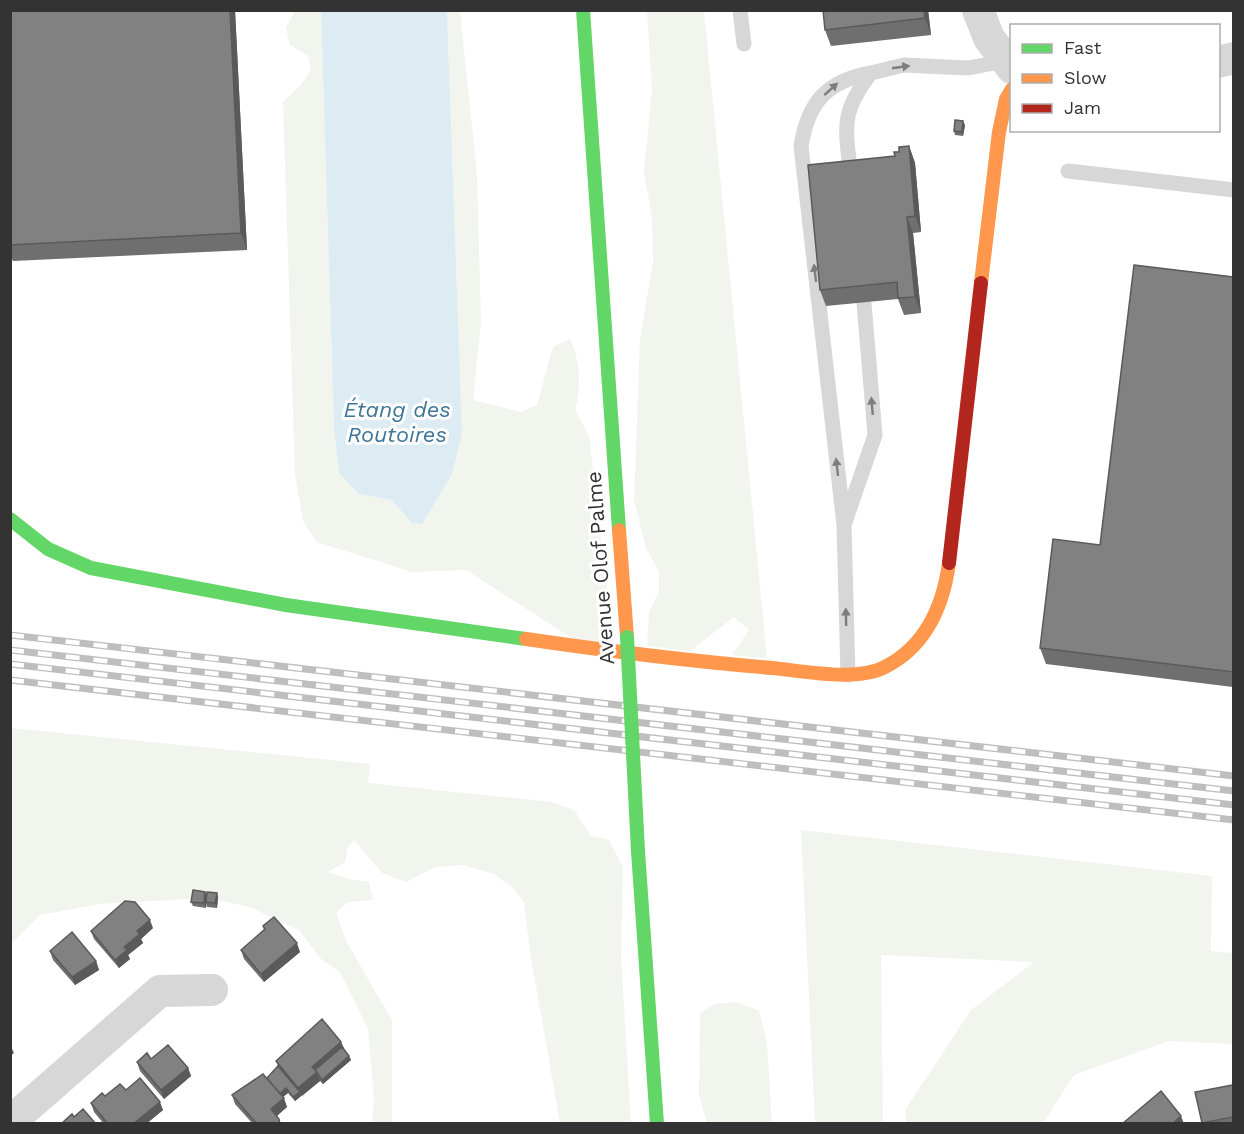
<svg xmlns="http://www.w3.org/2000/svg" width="1244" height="1134" viewBox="0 0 1244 1134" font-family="'Work Sans',sans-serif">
<rect width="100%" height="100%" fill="#fff"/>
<path fill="#f1f5ed" d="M 295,11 L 321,11 L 334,428 L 339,473 L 359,494 L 392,500 L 412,522 L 462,433 L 447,11 L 460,11 L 477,175 L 481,323 L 473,400 L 521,412 L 537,405 L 553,347 L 570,339 C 580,360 582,386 575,409 L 589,436 L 613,643 L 573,639 L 466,570 L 412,572 L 317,542 L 303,521 L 295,474 L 283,102 L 301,85 L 311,70 L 308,56 L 290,45 L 286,28 Z
M 647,11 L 704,11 L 767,658 L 732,655 L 749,630 L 734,617 L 690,651 L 647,646 L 649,612 L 659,592 L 659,572 L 646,548 L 634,501 L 640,340 L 653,261 L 652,217 L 644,172 L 652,89 Z
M 11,728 L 370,764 L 368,783 L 552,802 L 574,810 L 591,836 L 609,840 L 623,867 L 621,957 L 631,1123 L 560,1123 L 530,952 L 524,902 L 511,886 L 494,874 L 463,865 L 435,867 L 406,882 L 382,873 L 354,840 L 347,849 L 345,862 L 328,872 L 348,879 L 369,882 L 373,900 L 348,902 L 336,913 L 347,943 L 392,1020 L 392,1123 L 372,1123 L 374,1097 L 368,1029 L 340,972 L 321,959 L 299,930 L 250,907 L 208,898 L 100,904 L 40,915 L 11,944 Z
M 801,830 L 1212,876 L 1211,951 L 1233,953 L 1233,1044 L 1169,1041 L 1074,1075 L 1043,1123 L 906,1123 L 905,1110 L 971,1010 L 1034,962 L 881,955 L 883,1123 L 815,1123 Z
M 737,1002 L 759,1011 L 767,1042 L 772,1123 L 707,1123 L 699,1095 L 700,1013 L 715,1004 Z"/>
<path fill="#ddebf3" d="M 321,11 L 447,11 L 462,433 L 452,474 L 422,524 L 412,523 L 392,500 L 359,494 L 339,473 L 334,428 Z"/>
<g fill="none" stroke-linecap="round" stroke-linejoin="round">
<path stroke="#d7d7d7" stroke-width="15" d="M 740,10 L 744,44
M 1068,171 L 1234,190
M 851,178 C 846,129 839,114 871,73 L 904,65 L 968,68 L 1005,61
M 844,525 L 801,146 C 808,102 827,81 871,73
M 848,675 L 844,525 L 875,435 L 864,303"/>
<path stroke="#d7d7d7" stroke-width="32" d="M 978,10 L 989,38 L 1012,68
M 1218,62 L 1234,58
M 10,1122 L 160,991 L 212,990"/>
<path stroke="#63d668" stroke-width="14" d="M 583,10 L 619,530
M 10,519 L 48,549 L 91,568 L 286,605 L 526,639
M 638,851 L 657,1124"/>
<path stroke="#ff974d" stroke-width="14" d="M 981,283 L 999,132 L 1006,99 L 1012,89
M 619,530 L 627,637
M 526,639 C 608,651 689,661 772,668 C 804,671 856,682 885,667 C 926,646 943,607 949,563"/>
<path stroke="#b3261e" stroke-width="14" d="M 949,563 L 981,283"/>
<defs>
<path id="rail" d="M 10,635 L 1234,776
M 10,650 L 1234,791
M 10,664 L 1234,805
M 10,680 L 1234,820"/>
</defs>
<use href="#rail" stroke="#bebebe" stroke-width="7"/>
<use href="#rail" stroke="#fff" stroke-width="4.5" stroke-dasharray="14" stroke-linecap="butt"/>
<path stroke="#63d668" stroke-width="14" d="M 627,637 L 638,851"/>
</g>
<path fill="#6f6f6f" d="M 10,10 L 235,10 L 247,250 L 13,261 L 10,255 Z
M 928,10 L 931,35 L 831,46 L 825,30 Z
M 965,125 L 963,136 L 955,135 L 954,131 Z
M 909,146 L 915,163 L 921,232 L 913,233 L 921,313 L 904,315 L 898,299 L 826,306 L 820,290 L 895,156 L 899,152 Z
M 1233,277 L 1233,687 L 1046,664 L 1040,648 L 1100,545 Z
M 217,893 L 218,897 L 217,908 L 207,907 L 206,903 L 206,908 L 193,906 L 191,902 Z
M 263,926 L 300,952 L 264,982 L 244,959 L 241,950 L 264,930 Z
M 153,928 L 141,939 L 143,943 L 128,955 L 130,959 L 119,968 L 94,939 L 91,931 Z
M 50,951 L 96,961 L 99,970 L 75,985 L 53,960 Z
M 341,1042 L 345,1050 L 349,1056 L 351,1060 L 323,1084 L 320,1081 L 295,1101 L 288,1093 L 283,1097 L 287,1107 L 277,1116 L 281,1124 L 253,1124 L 235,1104 L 232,1095 L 267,1078 L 278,1066 L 276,1061 Z
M 151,1059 L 188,1068 L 191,1076 L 164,1099 L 140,1071 L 137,1062 Z
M 1233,1085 L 1233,1124 L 1202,1124 Z
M 126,1090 L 163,1110 L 146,1124 L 104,1124 L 94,1112 L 91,1103 L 105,1096 Z"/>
<path fill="#5a5a5a" d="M 230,10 L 235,10 L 247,250 L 241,233 Z
M 924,10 L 928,10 L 931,35 L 925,18 Z
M 963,121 L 965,125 L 963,136 L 962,132 Z
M 909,146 L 915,163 L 921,232 L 915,216 Z
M 907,217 L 913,233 L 921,313 L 915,297 Z
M 205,892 L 207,896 L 206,908 L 204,903 Z
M 217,893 L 218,897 L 217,908 L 215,903 Z
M 150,920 L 153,928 L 141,939 L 143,943 L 128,955 L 130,959 L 119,968 L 115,960 L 137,931 Z
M 297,943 L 300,952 L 264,982 L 261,974 Z
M 96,961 L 99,970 L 75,985 L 72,977 Z
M 341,1042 L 345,1051 L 318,1074 L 320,1081 L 302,1096 L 298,1088 L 312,1067 Z
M 10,1045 L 14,1053 L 10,1056 Z
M 349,1056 L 351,1060 L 323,1084 L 322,1080 Z
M 188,1068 L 191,1076 L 164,1099 L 161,1090 Z
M 286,1088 L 288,1093 L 280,1099 L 279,1094 Z
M 300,1092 L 301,1096 L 295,1101 L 293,1097 Z
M 284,1098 L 287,1107 L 274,1118 L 271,1109 Z
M 160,1102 L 163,1110 L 146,1124 L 133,1124 Z
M 1181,1116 L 1184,1124 L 1172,1124 Z"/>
<path fill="#818181" stroke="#5a5a5a" stroke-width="1.5" d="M 10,10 L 230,10 L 241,233 L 10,245 Z
M 823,10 L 924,10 L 925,18 L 825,30 Z
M 955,120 L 963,121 L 962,132 L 954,131 Z
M 909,146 L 915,216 L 907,217 L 915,297 L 898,298 L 897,282 L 820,290 L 808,165 L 895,156 L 894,152 L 899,152 L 899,147 Z
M 1134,265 L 1233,277 L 1233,672 L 1040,648 L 1053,539 L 1100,545 Z
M 193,890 L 205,892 L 204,903 L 191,902 Z
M 207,892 L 217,893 L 215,903 L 206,902 Z
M 125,901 L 135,902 L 150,920 L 137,931 L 140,934 L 124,947 L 127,950 L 115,960 L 91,931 Z
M 274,917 L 297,943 L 261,974 L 241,950 L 265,929 L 263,926 Z
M 72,932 L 96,961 L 72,977 L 50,951 Z
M 322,1019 L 341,1042 L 312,1067 L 317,1072 L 298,1088 L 276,1061 Z
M 168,1045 L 188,1068 L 161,1090 L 137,1062 L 147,1053 L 151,1059 Z
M 342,1047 L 349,1056 L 322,1080 L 315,1070 Z
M 278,1066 L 300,1092 L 293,1097 L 286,1088 L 280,1094 L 267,1078 Z
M 263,1074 L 284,1098 L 271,1109 L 279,1119 L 280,1124 L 257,1124 L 232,1095 Z
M 140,1078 L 160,1102 L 133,1124 L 108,1124 L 91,1103 L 102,1093 L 105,1096 L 120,1084 L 126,1090 Z
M 1233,1085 L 1233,1117 L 1202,1123 L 1195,1092 Z
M 1161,1091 L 1181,1116 L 1172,1124 L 1122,1124 Z
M 83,1109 L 96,1124 L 61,1124 L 72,1114 L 74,1117 Z"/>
<defs><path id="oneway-solid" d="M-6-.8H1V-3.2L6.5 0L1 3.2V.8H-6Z" transform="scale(1.5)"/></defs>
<g fill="#7d7d7d">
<use href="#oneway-solid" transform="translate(901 67) rotate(-8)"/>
<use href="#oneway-solid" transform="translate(831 89) rotate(-42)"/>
<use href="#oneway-solid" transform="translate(815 273) rotate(-97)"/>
<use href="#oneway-solid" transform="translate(872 406) rotate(-95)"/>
<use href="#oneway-solid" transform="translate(837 467) rotate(-97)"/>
<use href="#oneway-solid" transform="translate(846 617) rotate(-91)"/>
</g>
<g text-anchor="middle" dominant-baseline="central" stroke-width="6" stroke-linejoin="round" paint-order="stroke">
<g font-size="21" fill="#333" stroke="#fff">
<text transform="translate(600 568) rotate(-94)">Avenue Olof Palme</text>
</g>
<g font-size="22" font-style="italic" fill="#3f7597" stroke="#fff">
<text x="397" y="409">Étang des<tspan x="397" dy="25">Routoires</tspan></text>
</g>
</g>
<rect width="1244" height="1134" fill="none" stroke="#333333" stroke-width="24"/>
<rect x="1010" y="24" width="210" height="108" fill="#ffffff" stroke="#adadad" stroke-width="1.5"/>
<rect x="1022" y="44" width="30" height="9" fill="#63d668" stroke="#adadad" stroke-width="1.5"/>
<text x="1064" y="54" font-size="18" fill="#333333">Fast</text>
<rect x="1022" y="74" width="30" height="9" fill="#ff974d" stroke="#adadad" stroke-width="1.5"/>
<text x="1064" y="84" font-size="18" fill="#333333">Slow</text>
<rect x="1022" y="104" width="30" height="9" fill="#b3261e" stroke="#adadad" stroke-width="1.5"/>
<text x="1064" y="114" font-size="18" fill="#333333">Jam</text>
</svg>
